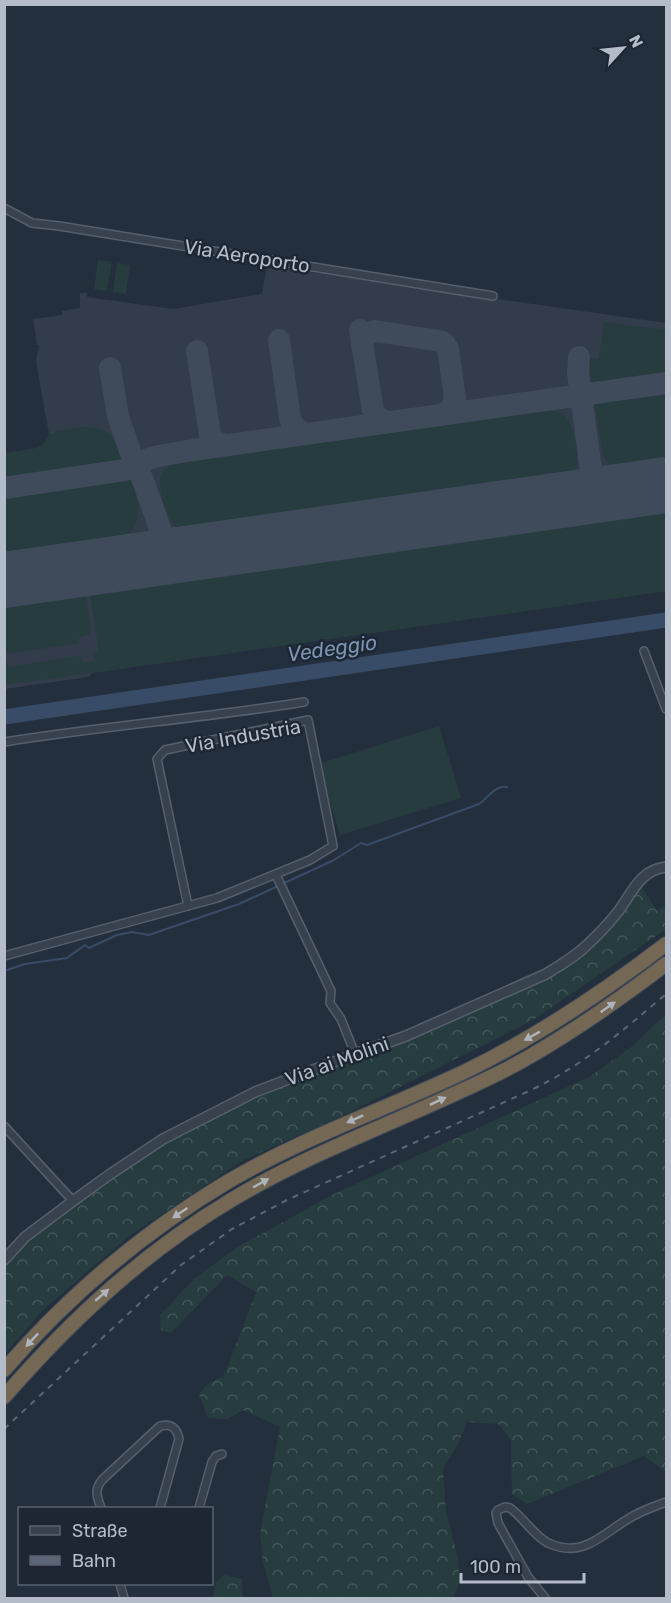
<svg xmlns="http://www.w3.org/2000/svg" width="671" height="1603" viewBox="0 0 671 1603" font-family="Rubik,sans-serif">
<defs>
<pattern id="forest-crowns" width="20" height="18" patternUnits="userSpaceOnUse" patternTransform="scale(1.5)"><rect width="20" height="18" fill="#263c3f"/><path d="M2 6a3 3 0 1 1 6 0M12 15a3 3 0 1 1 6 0" fill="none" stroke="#435659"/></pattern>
</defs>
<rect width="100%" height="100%" fill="#242f3e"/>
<path fill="#323c4b" d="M 267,266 L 666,323 L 666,591 L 92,673 L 89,677 L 5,689 L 5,453 L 38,448 L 45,443 L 49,434 L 36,362 L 39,345 L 37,345 L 33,319 L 62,315 L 62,311 L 80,308 L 80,293 L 87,293 L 87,297 L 173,309 L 262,294 Z"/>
<path fill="#263c3f" d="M 98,260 L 112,262 L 107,291 L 94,289 Z
M 117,263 L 130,265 L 126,294 L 113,292 Z
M 604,322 L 666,330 L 666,466 L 626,472 L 612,467 L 603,456 L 588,358 L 599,359 Z
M 552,411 C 557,411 562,412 565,416 C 574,425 581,463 575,474 C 572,478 567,479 562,481 L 189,534 C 184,534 180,532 177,528 C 167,520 154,482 163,471 C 170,463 188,462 198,459 L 516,414 Z
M 83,427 C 91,428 100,428 107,432 C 120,439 134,488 138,503 C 140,524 129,539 110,546 L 5,561 L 5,453 C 21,450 44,453 49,434 L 54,434 L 56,431 Z
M 666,504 L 666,591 L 5,685 L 5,598 L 85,587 L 91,631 L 88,635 L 79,638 L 79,643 L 5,654 L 8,667 L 80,656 L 82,662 L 94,661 L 93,653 L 99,652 L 89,586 Z
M 439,726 L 461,798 L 340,835 L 318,764 Z"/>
<path fill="url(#forest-crowns)" d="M 638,881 L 657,911 L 666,905 L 666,929 L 533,1020 L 350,1112 L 242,1161 L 129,1236 L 43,1310 L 5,1354 L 5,1260 L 25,1237 L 109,1175 L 255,1092 L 355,1054 L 546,974 L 587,946 Z
M 666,1014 L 666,1472 L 644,1456 L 527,1504 L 512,1494 L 511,1440 L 498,1424 L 467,1422 L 458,1444 L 443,1469 L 446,1511 L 458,1559 L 460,1582 L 454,1596 L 434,1598 L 273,1598 L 263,1562 L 260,1534 L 280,1427 L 243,1410 L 228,1419 L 208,1418 L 199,1394 L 209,1383 L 224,1376 L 256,1292 L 227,1275 L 171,1333 L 161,1330 L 160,1315 L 195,1278 L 236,1248 L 332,1195 L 589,1077 L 634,1045 Z
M 224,1575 L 242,1579 L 243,1598 L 213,1598 L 215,1583 Z"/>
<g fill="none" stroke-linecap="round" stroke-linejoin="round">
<path stroke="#394c67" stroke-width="2" d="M 4,971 L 25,964 L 67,958 L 85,945 L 89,948 L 117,935 L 132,932 L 149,935 L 239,904 L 334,860 L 361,843 L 367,845 L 479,804 C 489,797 495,785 507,787"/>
<path stroke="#394c67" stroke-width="15" d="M 4,717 L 666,620"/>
<path stroke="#3f4a5a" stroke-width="22" d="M 360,330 L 373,411 L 379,419 L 388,422
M 279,340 L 290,419 C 294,428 299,432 308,434
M 362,345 L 366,335 L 375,331 L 440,341 L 444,343 L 448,349 L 455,398 C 454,407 449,412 441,415
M 197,351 L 210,435 L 216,442 L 225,445
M 579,357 L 578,373 L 591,470
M 110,368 L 118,416 L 131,454 L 144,483 L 159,526
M 4,488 L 125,470 L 153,457 L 193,450 L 666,383
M 565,499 C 581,494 592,488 591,470 C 597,489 610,491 627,490
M 109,565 C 133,561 167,560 159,526 C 170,558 182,553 211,551"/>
<path stroke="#3f4a5a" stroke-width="56" d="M 4,580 L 666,485"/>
<defs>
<path id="minor" d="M 4,208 L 32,223 L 59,226 L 493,296
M 644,651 L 666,709
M 4,742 C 104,726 205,718 304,702
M 276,875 L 331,991 L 330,1003 L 341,1019 L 355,1054
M 4,956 L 217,898 L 310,860 L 333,846 L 308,720 L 165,750 L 157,759 L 188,906
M 4,1126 L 73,1201
M 101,1508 C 97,1497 94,1490 102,1480 L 160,1426 C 171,1423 177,1428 179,1439 L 160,1508
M 199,1508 L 212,1462 L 216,1456 L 222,1454
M 120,1584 L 124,1598
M 545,1598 L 528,1577 L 498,1523 L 496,1513 L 498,1510 L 505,1507 L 510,1508 C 524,1518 533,1535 548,1543 C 583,1559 601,1535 628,1519 C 640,1511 653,1507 666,1502"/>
<path id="tertiary" d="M 4,1260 L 25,1237 L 73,1201 L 109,1175 L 163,1139 L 255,1092 L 355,1054 L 406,1036 L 546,974 C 561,965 576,956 588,944 C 598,935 608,924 617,913 C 632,894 639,870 666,867"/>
<path id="motorway" d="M 4,1370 C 68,1296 145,1231 229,1181 C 304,1137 386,1109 464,1072 C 537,1037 602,993 666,944
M 4,1397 C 72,1319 144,1252 233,1199 C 320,1147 417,1115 507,1069 C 564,1039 616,1002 666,964"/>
</defs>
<use href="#minor" stroke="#565f6c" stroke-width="10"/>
<use href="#tertiary" stroke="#565f6c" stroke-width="12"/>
<use href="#motorway" stroke="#434c59" stroke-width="16"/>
<use href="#minor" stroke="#38414e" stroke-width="7"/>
<use href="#tertiary" stroke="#38414e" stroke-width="9"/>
<use href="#motorway" stroke="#746855" stroke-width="14"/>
<path stroke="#5a6575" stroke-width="2" stroke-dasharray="6 6" stroke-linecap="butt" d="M 4,1429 L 181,1265 L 232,1229 L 287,1200 L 529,1091 C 584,1065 621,1032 666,994"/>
</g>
<defs><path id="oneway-solid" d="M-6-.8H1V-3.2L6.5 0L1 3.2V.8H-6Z" transform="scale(1.5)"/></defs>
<g fill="#aeb4bd">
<use href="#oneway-solid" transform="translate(608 1007) rotate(-35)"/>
<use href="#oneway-solid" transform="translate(532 1036) rotate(151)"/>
<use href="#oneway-solid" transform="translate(438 1101) rotate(-25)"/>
<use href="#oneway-solid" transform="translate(355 1119) rotate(156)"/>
<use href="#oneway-solid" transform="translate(261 1183) rotate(-29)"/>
<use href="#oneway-solid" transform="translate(180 1213) rotate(146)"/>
<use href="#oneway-solid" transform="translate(102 1295) rotate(-41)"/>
<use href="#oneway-solid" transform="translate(32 1340) rotate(133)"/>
</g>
<g text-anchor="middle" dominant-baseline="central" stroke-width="5" stroke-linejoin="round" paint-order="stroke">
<g font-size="20" fill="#b4bcc9" stroke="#1d2633">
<text transform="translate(247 256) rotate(9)">Via Aeroporto</text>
<text transform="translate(243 736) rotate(-10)">Via Industria</text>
<text transform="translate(337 1061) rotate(-20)">Via ai Molini</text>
</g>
<g font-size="21" font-style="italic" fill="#7c92b1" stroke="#1d2633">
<text transform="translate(332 648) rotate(-8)">Vedeggio</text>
</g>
</g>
<rect width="671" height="1603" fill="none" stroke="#b4bcc9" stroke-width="12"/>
<rect x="18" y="1507" width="195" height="78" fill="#1d2633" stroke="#59626f" stroke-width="1.5"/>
<rect x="30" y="1526" width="30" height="9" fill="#38414e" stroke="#59626f" stroke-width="1.5"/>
<text x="72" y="1537" font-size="18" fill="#b4bcc9">Straße</text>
<rect x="30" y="1556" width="30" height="9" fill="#5a6575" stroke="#59626f" stroke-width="1.5"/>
<text x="72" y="1567" font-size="18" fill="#b4bcc9">Bahn</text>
<g transform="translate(623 48) rotate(63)" stroke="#1d2633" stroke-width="4.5" paint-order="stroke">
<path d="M0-4.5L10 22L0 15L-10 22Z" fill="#b4bcc9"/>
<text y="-9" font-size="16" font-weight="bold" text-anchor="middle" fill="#b4bcc9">N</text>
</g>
<path d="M461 1573v9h123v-9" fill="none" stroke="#b4bcc9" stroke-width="3"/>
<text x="470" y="1573" font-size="18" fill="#b4bcc9" stroke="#1d2633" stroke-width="4.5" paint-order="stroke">100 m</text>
</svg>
